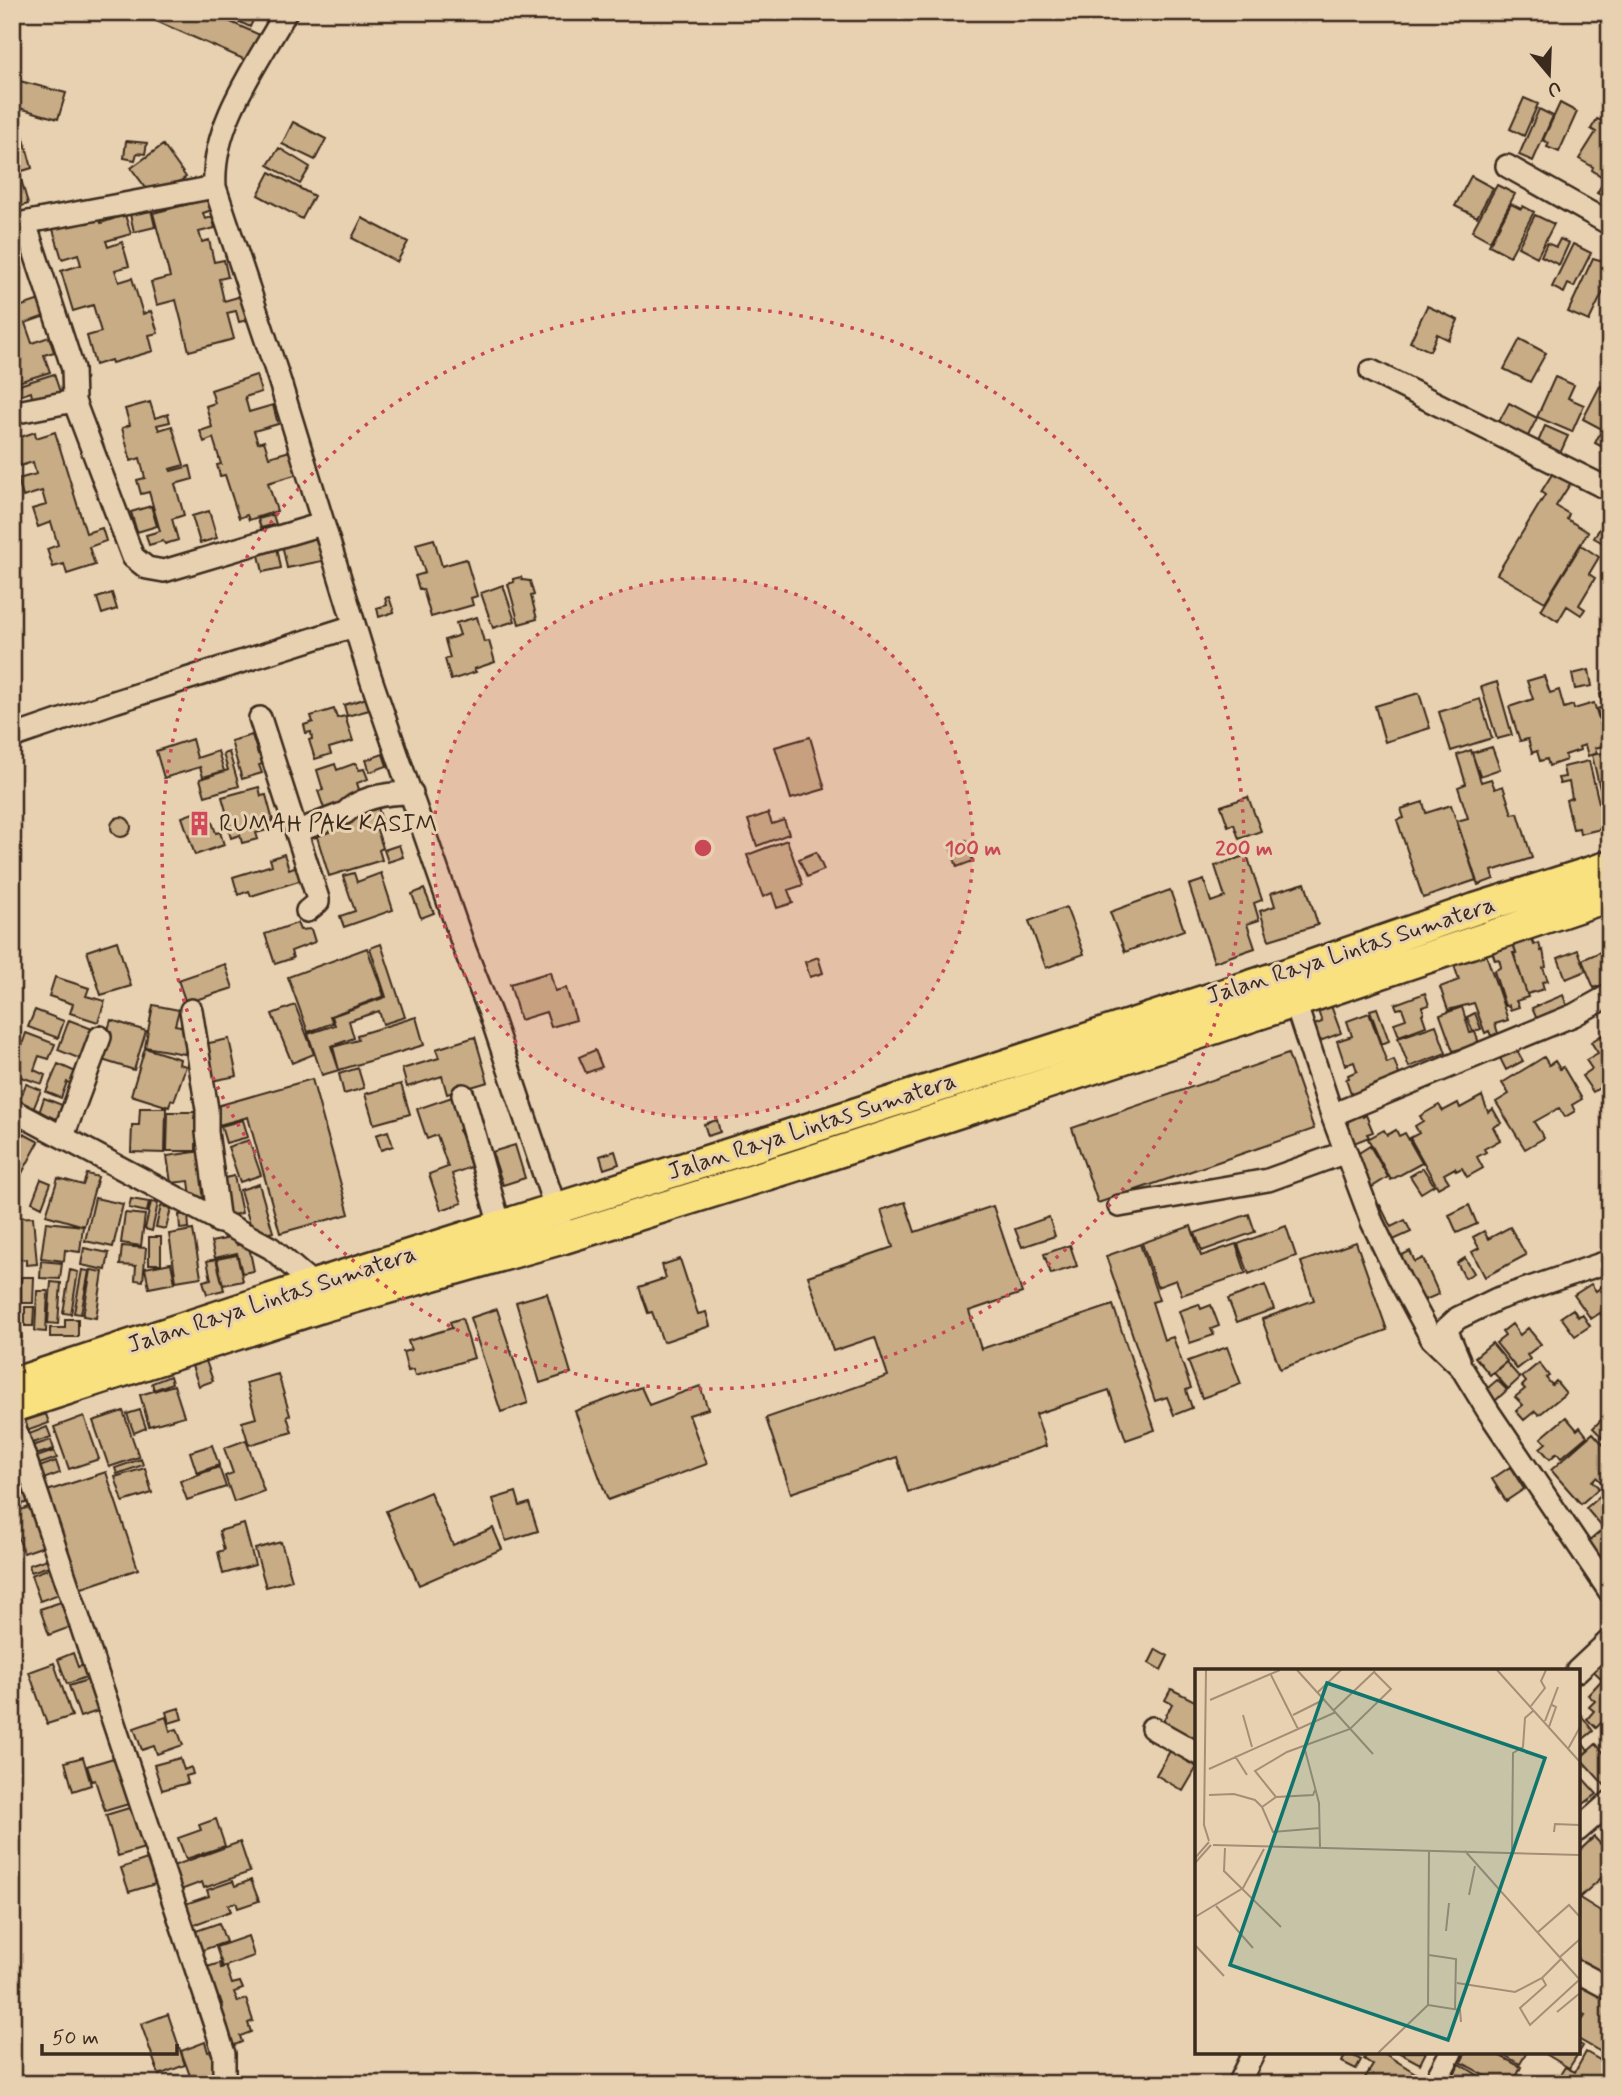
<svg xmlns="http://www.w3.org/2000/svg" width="1622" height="2096" viewBox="0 0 1622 2096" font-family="Mynerve,sans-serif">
<rect width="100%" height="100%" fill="#e8d1b1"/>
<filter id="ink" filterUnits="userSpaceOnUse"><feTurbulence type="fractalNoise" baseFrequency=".0143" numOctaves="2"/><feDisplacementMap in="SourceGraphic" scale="14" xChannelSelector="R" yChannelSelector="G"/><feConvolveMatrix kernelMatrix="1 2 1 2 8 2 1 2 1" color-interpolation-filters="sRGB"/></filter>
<g filter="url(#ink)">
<path fill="#c7ac85" stroke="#3b2a1e" stroke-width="2" d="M 152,12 L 208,12 L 260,35 L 248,61 L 149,18 Z
M 219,12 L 257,12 L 250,27 Z
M 12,79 L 66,93 L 58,119 L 12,106 Z
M 1524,98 L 1538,104 L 1524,136 L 1510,129 Z
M 1560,103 L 1577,112 L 1559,152 L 1547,147 L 1549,143 L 1543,140 Z
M 1539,109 L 1553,116 L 1533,161 L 1519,155 Z
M 1597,119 L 1610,124 L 1610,142 L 1606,148 L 1610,150 L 1610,162 L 1601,176 L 1592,170 L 1593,167 L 1579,159 L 1596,132 L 1591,129 Z
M 293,122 L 326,139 L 315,160 L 282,144 Z
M 23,135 L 32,168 L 19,172 L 28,204 L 12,209 L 12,138 Z
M 126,141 L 147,143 L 145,154 L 137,153 L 135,160 L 124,158 Z
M 163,145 L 186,177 L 162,194 L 157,186 L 149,192 L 131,168 Z
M 279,148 L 310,167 L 300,184 L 268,165 Z
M 1610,170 L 1610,191 L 1606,198 L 1597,193 Z
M 270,172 L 314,196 L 302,219 L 258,195 Z
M 1471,176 L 1493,188 L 1477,217 L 1455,206 Z
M 1497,185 L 1515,194 L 1490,241 L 1472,231 Z
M 209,199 L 212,210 L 203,213 L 205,219 L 212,217 L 215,228 L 199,232 L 202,242 L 209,240 L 214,262 L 224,260 L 228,277 L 219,279 L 224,301 L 245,295 L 251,319 L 239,322 L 236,311 L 227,313 L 234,339 L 189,351 L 176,300 L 157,305 L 151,282 L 170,277 L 153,213 Z
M 1511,204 L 1521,209 L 1523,206 L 1534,212 L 1510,256 L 1489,245 Z
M 151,209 L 155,227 L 134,232 L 130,214 Z
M 98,214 L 101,223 L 125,215 L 131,234 L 106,241 L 108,247 L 122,242 L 129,266 L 115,270 L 119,282 L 132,278 L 143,314 L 151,311 L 158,333 L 149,335 L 153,351 L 112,363 L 111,360 L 95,365 L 87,336 L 101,332 L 93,305 L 73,311 L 61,271 L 81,265 L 78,254 L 62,259 L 52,226 Z
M 1535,215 L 1554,224 L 1537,257 L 1518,247 Z
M 362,218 L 408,242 L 397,262 L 352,238 Z
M 1560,239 L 1569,243 L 1559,265 L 1541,256 L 1547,243 L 1556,247 Z
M 1573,244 L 1591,253 L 1574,287 L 1568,284 L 1564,293 L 1552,287 Z
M 1593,258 L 1610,263 L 1610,295 L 1603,292 L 1589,321 L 1568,312 Z
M 15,295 L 19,307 L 46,298 L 51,314 L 25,323 L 32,343 L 49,337 L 54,352 L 44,355 L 50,372 L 12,384 L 12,296 Z
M 1427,306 L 1458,320 L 1449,340 L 1437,334 L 1430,351 L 1410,342 Z
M 1520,339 L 1546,353 L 1530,382 L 1504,369 Z
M 54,374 L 60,392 L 33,401 L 31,392 L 19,396 L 16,386 Z
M 256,375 L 261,392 L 245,397 L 249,412 L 273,405 L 278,424 L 254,431 L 258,443 L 264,441 L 269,457 L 290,451 L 298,474 L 268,483 L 277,511 L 249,520 L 247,515 L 239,518 L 225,475 L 220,476 L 217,465 L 221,464 L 213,438 L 204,442 L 200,431 L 212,427 L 206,406 L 215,403 L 211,390 Z
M 1555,377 L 1574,385 L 1568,398 L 1584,405 L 1572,432 L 1537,417 Z
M 1600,386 L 1610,390 L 1610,451 L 1595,443 L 1602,429 L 1583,419 Z
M 150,402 L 155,418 L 168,414 L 170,422 L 157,425 L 159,430 L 172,426 L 184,465 L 170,469 L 171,471 L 190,466 L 193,479 L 175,484 L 184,515 L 172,519 L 178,540 L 165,544 L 163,541 L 149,545 L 146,535 L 160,531 L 149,492 L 141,494 L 137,480 L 145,478 L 140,458 L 131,461 L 122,428 L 130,425 L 125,409 Z
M 1509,403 L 1537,418 L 1524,444 L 1495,429 Z
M 1545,426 L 1568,436 L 1558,458 L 1535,449 Z
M 35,432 L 36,438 L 55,432 L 86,533 L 102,528 L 106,541 L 89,547 L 95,565 L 67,574 L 64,564 L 53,567 L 47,549 L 58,545 L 51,522 L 38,527 L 32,509 L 46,505 L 42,491 L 23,497 L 18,479 L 36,474 L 33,462 L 20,466 L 12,440 Z
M 1554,471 L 1572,481 L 1556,506 L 1569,514 L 1567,519 L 1588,532 L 1545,602 L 1497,574 L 1545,495 L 1541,492 Z
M 151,506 L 157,526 L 137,532 L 131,512 Z
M 209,511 L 217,538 L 200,543 L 192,516 Z
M 1609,513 L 1610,513 L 1610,547 L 1594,538 Z
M 273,515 L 276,524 L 261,528 L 258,519 Z
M 317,537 L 322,561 L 287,568 L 282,544 Z
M 434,539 L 442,566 L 466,559 L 477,596 L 471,598 L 473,605 L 431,617 L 423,589 L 419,589 L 415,576 L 425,573 L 416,544 Z
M 1581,545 L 1599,557 L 1589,574 L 1595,578 L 1579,605 L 1585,609 L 1581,615 L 1567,606 L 1558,621 L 1541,610 Z
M 277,547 L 281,568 L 263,572 L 258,551 Z
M 521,577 L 522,580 L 530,581 L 534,595 L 531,596 L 537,619 L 519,624 L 508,584 L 514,582 L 513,579 Z
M 503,585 L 515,621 L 493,628 L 481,593 Z
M 112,593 L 117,609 L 102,614 L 97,598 Z
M 389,597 L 394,612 L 379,617 L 377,608 L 387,605 L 385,598 Z
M 477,617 L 484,642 L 489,641 L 495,662 L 474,669 L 476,672 L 451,680 L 445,659 L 450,658 L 445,640 L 460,635 L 456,623 Z
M 1589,670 L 1592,686 L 1575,689 L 1572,674 Z
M 1544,676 L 1550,693 L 1559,690 L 1564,708 L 1573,705 L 1574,709 L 1594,703 L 1607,745 L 1595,748 L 1597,753 L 1588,756 L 1585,745 L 1579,747 L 1580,750 L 1565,755 L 1566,760 L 1549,766 L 1547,759 L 1540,761 L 1537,751 L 1532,753 L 1528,739 L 1520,741 L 1509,707 L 1533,699 L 1527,681 Z
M 1497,682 L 1512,735 L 1497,739 L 1481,687 Z
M 1610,692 L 1610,742 L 1607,743 L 1597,709 L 1603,707 L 1600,694 Z
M 1419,693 L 1430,728 L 1385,742 L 1375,706 Z
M 370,697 L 373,709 L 347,716 L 344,705 Z
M 1480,699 L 1492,738 L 1451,751 L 1439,712 Z
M 334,709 L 337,718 L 345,716 L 353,741 L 329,748 L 331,754 L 315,759 L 309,740 L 312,739 L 311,732 L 306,733 L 304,725 L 313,722 L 311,716 Z
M 252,735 L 258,754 L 265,752 L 268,762 L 259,765 L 262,773 L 242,779 L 231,741 Z
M 810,737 L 825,789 L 791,799 L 775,747 Z
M 192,739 L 197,758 L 218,751 L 224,771 L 203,777 L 200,767 L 164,778 L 156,751 Z
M 1492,747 L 1500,769 L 1480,776 L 1472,753 Z
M 1471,750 L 1481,782 L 1491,779 L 1495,789 L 1503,786 L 1512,814 L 1518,813 L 1532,858 L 1492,871 L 1494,879 L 1478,885 L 1457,821 L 1468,818 L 1458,787 L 1466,784 L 1457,755 Z
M 229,752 L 239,786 L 205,796 L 200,779 L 228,770 L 223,754 Z
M 1607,752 L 1610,758 L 1610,832 L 1592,755 Z
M 383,754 L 387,766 L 370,772 L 366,760 Z
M 1589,761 L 1605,828 L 1580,834 L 1579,828 L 1573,829 L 1566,800 L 1572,798 L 1569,782 L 1560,784 L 1558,778 L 1565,777 L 1563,767 Z
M 356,763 L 359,770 L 364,769 L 368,779 L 357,783 L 362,799 L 326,814 L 318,791 L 323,790 L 317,770 L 335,764 L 337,770 Z
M 259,787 L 261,796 L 266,795 L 273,821 L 269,822 L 271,829 L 256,833 L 258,839 L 242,843 L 240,835 L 231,838 L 227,825 L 230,825 L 222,797 Z
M 1248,797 L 1261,831 L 1239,839 L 1234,824 L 1228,826 L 1221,806 Z
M 1423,802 L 1426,813 L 1451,805 L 1476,880 L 1423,898 L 1397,820 L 1404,818 L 1401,809 Z
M 378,807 L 383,825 L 376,827 L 383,848 L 379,850 L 382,860 L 329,876 L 314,827 Z
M 207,808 L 216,833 L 220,832 L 224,845 L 195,855 L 182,817 Z
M 768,813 L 772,824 L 784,820 L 789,834 L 757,846 L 748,820 Z
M111 827a10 10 0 1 1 20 0a10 10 0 1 1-20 0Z
M 787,840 L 803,885 L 788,890 L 793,903 L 777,908 L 772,893 L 763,897 L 747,855 Z
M 966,840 L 973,861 L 957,867 L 950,846 Z
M 399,845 L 403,857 L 388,862 L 384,850 Z
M 816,852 L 824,870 L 807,877 L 799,859 Z
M 284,854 L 289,869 L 297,866 L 302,880 L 251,896 L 249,891 L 238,895 L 233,877 L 272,865 L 270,859 Z
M 1247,855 L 1262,900 L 1254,903 L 1259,920 L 1247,924 L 1255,948 L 1214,962 L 1189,885 L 1204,880 L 1211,902 L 1225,897 L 1215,866 Z
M 354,873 L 357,882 L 381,873 L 393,910 L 344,927 L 340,916 L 355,911 L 343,876 Z
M 1305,883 L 1318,925 L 1269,940 L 1260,911 L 1275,906 L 1271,893 Z
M 424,889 L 434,913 L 421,918 L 412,894 Z
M 1170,890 L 1184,930 L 1125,952 L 1110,912 Z
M 1066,907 L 1084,954 L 1046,968 L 1029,921 Z
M 297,923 L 300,930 L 311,929 L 315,942 L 291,951 L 293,958 L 275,964 L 265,934 Z
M 1530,933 L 1534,945 L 1539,943 L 1541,951 L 1543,950 L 1546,967 L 1543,968 L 1548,981 L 1542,982 L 1544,989 L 1527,994 L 1514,954 L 1516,953 L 1511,937 Z
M 1510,935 L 1516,953 L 1513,953 L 1528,997 L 1516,1001 L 1519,1007 L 1510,1010 L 1509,1005 L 1505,1006 L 1494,971 L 1501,967 L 1499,959 L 1495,960 L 1489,942 Z
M 117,941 L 131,986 L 101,995 L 87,951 Z
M 381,944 L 405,1017 L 383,1024 L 379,1011 L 349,1021 L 354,1038 L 331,1046 L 339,1070 L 322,1075 L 308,1034 L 335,1025 L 332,1016 L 386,997 L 370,948 Z
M 1483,945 L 1508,1020 L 1495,1024 L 1498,1033 L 1491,1036 L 1489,1031 L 1485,1033 L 1474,1003 L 1448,1010 L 1440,987 L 1459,980 L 1451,956 Z
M 367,948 L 384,996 L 330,1016 L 333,1023 L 308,1032 L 288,977 Z
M 1578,950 L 1586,971 L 1566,979 L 1558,958 Z
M 1602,951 L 1606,961 L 1610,960 L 1610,982 L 1594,988 L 1582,960 Z
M 818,957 L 823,973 L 810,977 L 805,962 Z
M 225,964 L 233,988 L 186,1003 L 178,980 Z
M 550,972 L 555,991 L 566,988 L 576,1020 L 551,1027 L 546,1012 L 520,1020 L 510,984 Z
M 55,977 L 89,988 L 86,996 L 105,1001 L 98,1022 L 70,1013 L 73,1004 L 49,996 Z
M 1425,993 L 1429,1005 L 1422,1007 L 1424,1013 L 1422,1014 L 1426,1026 L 1399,1036 L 1394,1023 L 1406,1019 L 1402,1008 L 1397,1009 L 1395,1004 Z
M 1563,995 L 1569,1011 L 1539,1024 L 1532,1008 Z
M 1330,1003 L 1341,1033 L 1320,1041 L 1314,1025 L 1322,1022 L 1317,1008 Z
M 153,1005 L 179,1010 L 175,1025 L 190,1028 L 185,1054 L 145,1047 Z
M 295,1005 L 314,1054 L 292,1063 L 272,1014 Z
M 1462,1007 L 1470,1033 L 1475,1032 L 1480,1046 L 1464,1052 L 1463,1048 L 1453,1051 L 1440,1015 Z
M 1377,1008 L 1389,1041 L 1382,1044 L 1370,1010 Z
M 35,1010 L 64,1021 L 58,1038 L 28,1027 Z
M 1369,1013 L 1387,1063 L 1394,1060 L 1401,1080 L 1353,1099 L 1346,1079 L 1349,1078 L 1348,1075 L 1357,1071 L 1354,1062 L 1345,1065 L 1337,1041 L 1352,1036 L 1347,1021 Z
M 1475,1013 L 1481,1029 L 1473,1032 L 1467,1017 Z
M 416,1017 L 424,1045 L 339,1070 L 333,1047 L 358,1040 L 357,1035 Z
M 69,1020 L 95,1030 L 83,1060 L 58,1050 Z
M 111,1020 L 146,1031 L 134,1070 L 99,1059 Z
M 1436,1025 L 1446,1053 L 1409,1067 L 1398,1038 Z
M 1610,1030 L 1610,1086 L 1607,1083 L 1593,1092 L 1582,1076 L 1592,1069 L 1586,1060 L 1598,1053 L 1591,1042 Z
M 26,1033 L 55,1044 L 49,1059 L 39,1056 L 34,1070 L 45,1075 L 42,1084 L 12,1074 Z
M 475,1037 L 488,1082 L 447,1094 L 442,1076 L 407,1087 L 402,1069 L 439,1058 L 436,1049 Z
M 229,1039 L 237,1076 L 211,1081 L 204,1044 Z
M 1515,1047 L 1523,1061 L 1506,1070 L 1499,1056 Z
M 145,1048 L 180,1059 L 179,1064 L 186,1066 L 174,1101 L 171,1100 L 169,1107 L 131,1095 Z
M 595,1050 L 602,1067 L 586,1073 L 579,1057 Z
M 1288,1054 L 1314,1129 L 1098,1203 L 1072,1128 Z
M 1544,1057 L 1549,1065 L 1555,1061 L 1560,1069 L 1563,1067 L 1582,1099 L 1572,1105 L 1575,1111 L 1565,1117 L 1559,1108 L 1534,1122 L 1544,1138 L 1525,1149 L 1496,1102 L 1509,1094 L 1502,1083 Z
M 58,1064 L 78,1073 L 74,1084 L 67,1082 L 61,1098 L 46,1092 Z
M 358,1068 L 364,1088 L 344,1094 L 339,1074 Z
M 312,1079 L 349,1214 L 280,1233 L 248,1117 L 215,1126 L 210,1108 Z
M 26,1084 L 41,1090 L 33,1110 L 18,1104 Z
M 401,1084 L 410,1114 L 374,1124 L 365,1094 Z
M 1482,1096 L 1488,1112 L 1493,1109 L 1501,1123 L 1493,1127 L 1500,1140 L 1484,1149 L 1486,1152 L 1477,1157 L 1483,1168 L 1467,1177 L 1462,1168 L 1456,1171 L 1455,1168 L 1444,1174 L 1449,1182 L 1438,1188 L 1410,1138 L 1419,1133 L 1415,1126 L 1423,1121 L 1420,1116 L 1439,1105 L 1443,1111 L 1458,1103 L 1460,1108 Z
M 452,1097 L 463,1128 L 459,1130 L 471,1167 L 452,1174 L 462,1203 L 441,1210 L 429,1174 L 448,1167 L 437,1135 L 427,1139 L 417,1109 Z
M 44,1098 L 62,1105 L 57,1119 L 39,1113 Z
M 140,1108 L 166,1108 L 165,1153 L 131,1152 L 132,1125 L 139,1125 Z
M 1360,1110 L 1363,1117 L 1366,1115 L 1373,1132 L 1367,1134 L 1369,1137 L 1354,1143 L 1353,1140 L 1350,1141 L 1343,1124 L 1351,1120 L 1349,1115 Z
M 168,1112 L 195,1112 L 194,1118 L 199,1118 L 199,1128 L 196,1128 L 196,1151 L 167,1151 Z
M 243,1120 L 248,1137 L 226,1143 L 221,1126 Z
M 717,1120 L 720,1132 L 708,1136 L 704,1124 Z
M 1384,1130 L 1387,1135 L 1396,1130 L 1399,1136 L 1405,1133 L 1422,1163 L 1391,1180 L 1368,1139 Z
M 388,1131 L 393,1146 L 381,1150 L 376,1135 Z
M 20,1132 L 39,1142 L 14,1188 L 12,1187 L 12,1146 Z
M 249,1140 L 261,1175 L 240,1182 L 228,1147 Z
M 515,1145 L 525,1178 L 503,1185 L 492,1152 Z
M 1370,1146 L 1388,1177 L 1372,1187 L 1354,1156 Z
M 202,1151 L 209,1202 L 192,1204 L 189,1181 L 171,1183 L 167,1156 Z
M 615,1151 L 619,1164 L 604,1169 L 600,1156 Z
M 1423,1168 L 1434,1185 L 1421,1193 L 1410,1176 Z
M 87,1174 L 98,1177 L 84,1226 L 46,1215 L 58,1178 L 83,1185 Z
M 234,1176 L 242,1213 L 223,1217 L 215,1180 Z
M 41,1179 L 51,1183 L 42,1207 L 32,1202 Z
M 259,1184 L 273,1232 L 254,1237 L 240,1190 Z
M 95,1198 L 123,1204 L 113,1247 L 85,1241 Z
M 131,1199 L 149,1202 L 147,1212 L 129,1208 Z
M 151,1202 L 158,1203 L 152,1231 L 145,1229 Z
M 905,1202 L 915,1232 L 993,1206 L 1022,1293 L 969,1311 L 981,1349 L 1113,1305 L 1155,1430 L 1126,1440 L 1109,1390 L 1036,1414 L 1046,1446 L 908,1492 L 897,1457 L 791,1493 L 766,1418 L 888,1376 L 875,1337 L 833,1351 L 808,1276 L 893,1247 L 881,1210 Z
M 1380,1205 L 1391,1227 L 1405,1220 L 1411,1232 L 1389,1242 L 1373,1208 Z
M 1469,1205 L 1477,1224 L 1457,1233 L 1449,1215 Z
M 161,1206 L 171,1208 L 166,1229 L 156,1227 Z
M 125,1213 L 145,1215 L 141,1246 L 121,1243 Z
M 188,1214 L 189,1228 L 180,1229 L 179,1215 Z
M 1249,1214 L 1255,1232 L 1202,1251 L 1195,1233 Z
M 33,1217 L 37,1264 L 26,1265 L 26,1259 L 14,1260 L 12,1218 Z
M 1049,1217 L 1055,1236 L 1022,1247 L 1015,1229 Z
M 46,1222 L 83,1226 L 80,1252 L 65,1250 L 64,1261 L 41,1258 Z
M 1191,1226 L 1201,1256 L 1236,1244 L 1246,1273 L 1182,1295 L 1176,1280 L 1157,1287 L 1142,1243 Z
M 1286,1226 L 1296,1256 L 1249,1274 L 1238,1244 Z
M 1510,1227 L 1526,1255 L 1485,1277 L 1472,1252 L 1479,1248 L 1473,1237 L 1484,1231 L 1488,1239 Z
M 193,1230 L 201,1277 L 176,1281 L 169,1234 Z
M 149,1237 L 161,1237 L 161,1264 L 149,1264 Z
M 235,1237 L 237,1245 L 248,1242 L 254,1271 L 242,1273 L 237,1253 L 215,1258 L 211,1242 Z
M 1356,1242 L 1387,1330 L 1280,1369 L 1262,1319 L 1314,1300 L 1301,1262 Z
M 1140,1244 L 1159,1300 L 1152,1302 L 1164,1340 L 1173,1337 L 1191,1388 L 1186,1390 L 1192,1408 L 1174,1415 L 1167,1397 L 1155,1401 L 1106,1256 Z
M 1070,1245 L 1077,1266 L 1051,1274 L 1044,1254 Z
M 122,1246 L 146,1248 L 143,1281 L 135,1280 L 136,1266 L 120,1265 Z
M 84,1248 L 109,1253 L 106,1270 L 81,1265 Z
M 1410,1251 L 1415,1262 L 1423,1258 L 1439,1294 L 1418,1303 L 1398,1257 Z
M 237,1255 L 243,1281 L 223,1285 L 217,1259 Z
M 1465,1258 L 1474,1273 L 1465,1278 L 1457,1263 Z
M 216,1259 L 224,1290 L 207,1294 L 203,1281 L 211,1279 L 207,1261 Z
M 680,1259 L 698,1314 L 706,1312 L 710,1326 L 663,1342 L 652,1312 L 648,1313 L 639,1287 L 666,1278 L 662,1265 Z
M 41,1261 L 62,1263 L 60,1279 L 40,1278 Z
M 171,1263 L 175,1283 L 149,1288 L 145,1268 Z
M 70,1270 L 78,1272 L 71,1314 L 63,1313 Z
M 82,1270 L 89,1271 L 81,1314 L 74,1313 Z
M 91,1270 L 103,1272 L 96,1318 L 83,1316 Z
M 21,1277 L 34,1277 L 33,1303 L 21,1303 Z
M 51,1282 L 61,1283 L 58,1324 L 48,1323 Z
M 1591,1284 L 1596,1291 L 1604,1285 L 1610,1293 L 1610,1326 L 1600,1313 L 1591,1319 L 1574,1295 Z
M 1265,1285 L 1274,1309 L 1237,1322 L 1228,1299 Z
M 37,1291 L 48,1291 L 46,1332 L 35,1331 Z
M 547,1293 L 571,1373 L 540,1383 L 516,1302 Z
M 12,1294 L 17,1294 L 22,1338 L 12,1339 Z
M 1199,1304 L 1201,1309 L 1211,1305 L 1219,1326 L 1211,1329 L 1214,1335 L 1190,1343 L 1179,1311 Z
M 25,1307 L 34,1307 L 33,1326 L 25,1326 Z
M 497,1309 L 528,1403 L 501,1412 L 470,1318 Z
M 1573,1309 L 1578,1317 L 1582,1314 L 1590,1326 L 1575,1336 L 1561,1317 Z
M 462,1318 L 474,1358 L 415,1376 L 413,1370 L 408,1371 L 403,1352 L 411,1350 L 408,1341 L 452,1328 L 450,1322 Z
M 65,1319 L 78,1319 L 78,1337 L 50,1337 L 50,1328 L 65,1328 Z
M 1512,1324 L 1520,1335 L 1528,1328 L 1541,1344 L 1527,1355 L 1530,1359 L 1517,1369 L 1496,1343 L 1505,1336 L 1502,1332 Z
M 1492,1343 L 1507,1361 L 1490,1375 L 1475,1357 Z
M 1227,1347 L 1241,1384 L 1202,1398 L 1188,1361 Z
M 206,1361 L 213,1381 L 199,1386 L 192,1366 Z
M 1506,1362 L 1520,1378 L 1508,1389 L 1494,1373 Z
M 1539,1363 L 1549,1376 L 1546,1378 L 1552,1385 L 1556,1381 L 1566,1393 L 1539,1415 L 1535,1411 L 1524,1420 L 1516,1411 L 1523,1405 L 1515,1397 L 1525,1389 L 1522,1386 L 1526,1382 L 1522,1377 Z
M 278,1374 L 290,1415 L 287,1416 L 292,1432 L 249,1445 L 242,1422 L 256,1418 L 246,1383 Z
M 170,1376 L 172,1383 L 154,1390 L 152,1383 Z
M 1497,1380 L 1507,1390 L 1493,1403 L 1483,1392 Z
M 174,1385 L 184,1416 L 149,1426 L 140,1395 Z
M 700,1386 L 708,1409 L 689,1415 L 707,1464 L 608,1500 L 575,1411 L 641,1387 L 649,1405 Z
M 140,1410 L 146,1428 L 134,1433 L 127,1414 Z
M 123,1411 L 139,1457 L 109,1467 L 93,1421 Z
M 46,1414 L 49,1423 L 24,1432 L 21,1422 Z
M 84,1416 L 99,1459 L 69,1469 L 54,1427 Z
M 1605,1416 L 1610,1420 L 1610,1445 L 1593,1428 Z
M 1566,1417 L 1577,1430 L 1580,1427 L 1587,1436 L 1561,1458 L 1557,1453 L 1550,1459 L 1540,1448 L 1546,1443 L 1541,1438 Z
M 47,1427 L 51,1437 L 27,1445 L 24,1436 Z
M 1593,1433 L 1610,1452 L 1610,1474 L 1601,1482 L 1596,1477 L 1592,1481 L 1599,1488 L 1581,1504 L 1551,1470 Z
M 51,1440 L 54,1449 L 29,1457 L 26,1448 Z
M 246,1440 L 264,1491 L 234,1502 L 225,1476 L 233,1473 L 224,1448 Z
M 212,1445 L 219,1465 L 197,1473 L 190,1452 Z
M 54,1451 L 57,1458 L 34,1466 L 31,1459 Z
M 141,1459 L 143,1465 L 117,1474 L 115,1468 Z
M 56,1461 L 60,1473 L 38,1481 L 34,1469 Z
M 19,1466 L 26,1485 L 17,1488 L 12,1468 Z
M 219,1467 L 226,1487 L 187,1500 L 180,1481 Z
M 1510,1467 L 1524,1489 L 1506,1501 L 1492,1479 Z
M 145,1468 L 152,1493 L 123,1502 L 115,1477 Z
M 106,1472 L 138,1569 L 76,1590 L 44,1492 Z
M 1610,1487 L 1610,1520 L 1602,1527 L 1586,1508 Z
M 32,1489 L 36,1500 L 12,1507 L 12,1495 Z
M 430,1492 L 453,1545 L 493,1528 L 502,1549 L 419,1585 L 386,1511 Z
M 516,1492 L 520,1506 L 529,1503 L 538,1531 L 506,1541 L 493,1499 Z
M 29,1507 L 33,1516 L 39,1513 L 44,1546 L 24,1553 L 12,1521 L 12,1513 Z
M 244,1524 L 255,1565 L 223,1574 L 218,1552 L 224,1550 L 219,1531 Z
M 1602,1530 L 1606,1534 L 1610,1530 L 1610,1545 L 1606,1548 L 1610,1553 L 1610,1565 L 1601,1572 L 1587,1543 Z
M 281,1542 L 292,1580 L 266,1587 L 255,1549 Z
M 53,1557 L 55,1564 L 31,1572 L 29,1565 Z
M 53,1567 L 62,1593 L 40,1601 L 31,1575 Z
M 64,1601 L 73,1626 L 49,1635 L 40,1609 Z
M 1156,1649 L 1168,1656 L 1161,1670 L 1149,1663 Z
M 73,1653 L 78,1667 L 88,1663 L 92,1675 L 67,1684 L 58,1659 Z
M 1599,1657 L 1609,1666 L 1607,1668 L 1609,1670 L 1601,1678 L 1590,1668 Z
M 54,1663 L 72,1716 L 47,1724 L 29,1672 Z
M 1609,1672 L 1610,1729 L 1602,1722 L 1596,1728 L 1587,1719 L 1594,1711 L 1589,1707 L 1595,1701 L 1588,1695 Z
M 93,1678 L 104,1709 L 80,1717 L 69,1686 Z
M 1171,1689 L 1197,1702 L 1197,1747 L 1171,1733 L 1174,1727 L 1163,1721 L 1172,1704 L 1165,1700 Z
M 179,1708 L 182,1719 L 169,1723 L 166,1712 Z
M 1578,1711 L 1593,1731 L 1581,1741 L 1588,1751 L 1578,1758 Z
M 166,1717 L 170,1731 L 177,1729 L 183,1745 L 157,1754 L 154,1746 L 142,1750 L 134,1728 Z
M 1596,1744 L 1610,1760 L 1610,1785 L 1607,1788 L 1580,1758 Z
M 1170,1751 L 1180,1756 L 1183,1752 L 1191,1756 L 1188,1762 L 1197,1767 L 1183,1791 L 1156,1775 Z
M 120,1756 L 132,1803 L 105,1811 L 95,1780 L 92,1781 L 87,1766 Z
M 83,1757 L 91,1785 L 73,1791 L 65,1762 Z
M 180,1758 L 184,1770 L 191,1767 L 193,1774 L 186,1776 L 188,1783 L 162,1790 L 154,1765 Z
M 1578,1773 L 1597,1794 L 1578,1808 Z
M 129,1808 L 132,1815 L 140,1812 L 151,1846 L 118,1856 L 106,1815 Z
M 216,1819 L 225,1846 L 186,1859 L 178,1838 L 201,1830 L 199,1825 Z
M 1594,1837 L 1610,1854 L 1610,1870 L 1579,1898 L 1578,1852 Z
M 240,1842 L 250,1872 L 204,1888 L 202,1882 L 178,1891 L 170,1867 Z
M 147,1859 L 154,1872 L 152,1872 L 155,1884 L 129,1892 L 121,1868 Z
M 251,1880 L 259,1901 L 238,1908 L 236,1902 L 228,1905 L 231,1911 L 190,1926 L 182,1905 L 209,1896 L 207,1890 L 233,1881 L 235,1886 Z
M 1578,1897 L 1610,1917 L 1610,1959 L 1598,1979 L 1578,1967 Z
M 219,1923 L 226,1942 L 200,1951 L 193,1932 Z
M 248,1936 L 254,1956 L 223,1967 L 216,1947 Z
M 220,1963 L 221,1968 L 226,1966 L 232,1984 L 240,1982 L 243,1989 L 234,1992 L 238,2002 L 246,1999 L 253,2021 L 248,2023 L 251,2032 L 240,2036 L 242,2042 L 230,2047 L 213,2010 L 223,2007 L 220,1998 L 214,2000 L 204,1968 Z
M 1582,1986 L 1610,2002 L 1610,2057 L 1578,2039 L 1578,2026 L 1585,2015 L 1578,2012 L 1578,1993 Z
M 168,2014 L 185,2065 L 159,2075 L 141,2024 Z
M 205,2042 L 208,2052 L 211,2051 L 218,2077 L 193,2084 L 181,2051 Z
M 1578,2043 L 1583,2046 L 1569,2068 L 1544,2053 L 1578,2052 Z
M 1346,2052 L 1361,2060 L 1356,2069 L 1342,2062 Z
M 1368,2052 L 1382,2052 L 1417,2074 L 1411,2084 L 1361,2084 L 1373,2065 L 1364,2059 Z
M 1398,2052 L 1426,2052 L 1420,2064 Z
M 1466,2052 L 1493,2052 L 1521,2067 L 1513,2084 L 1500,2084 L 1461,2062 Z
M 1499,2052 L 1527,2052 L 1520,2064 Z
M 1586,2052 L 1600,2060 L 1603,2054 L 1610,2058 L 1610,2075 L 1605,2072 L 1600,2082 L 1593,2079 L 1591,2084 L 1560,2084 L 1556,2081 L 1565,2067 L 1575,2072 Z
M 1460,2064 L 1492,2084 L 1448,2084 Z"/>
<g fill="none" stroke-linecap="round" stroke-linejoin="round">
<defs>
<path id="minor" d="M 286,12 C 257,65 211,124 215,187 L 279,379 L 371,679 L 465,950 L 490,1013 L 560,1222
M 1507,166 L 1610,224
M 25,223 L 73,369 L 74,401 L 133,557 L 147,568 L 164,571 L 322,524
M 12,225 L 215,187
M 1371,371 L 1610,490
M 12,413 L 74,401
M 260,718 L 318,899 L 318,902 L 307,911
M 12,737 L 114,702 L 354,626
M 298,831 L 345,813 C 361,796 390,793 412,793
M 1291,990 L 1332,1115 L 1372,1222 L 1400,1280 L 1432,1339 L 1461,1367 L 1488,1411 L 1610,1592
M 191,1010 L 207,1109 L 207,1132 L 219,1222
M 463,1095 L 500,1226
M 12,1110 L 271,1248 L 314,1285 L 319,1296
M 1332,1115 L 1574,1015 L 1610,995
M 63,1136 L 100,1037
M 1119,1206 L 1268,1180 L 1346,1152
M 1459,1360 L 1446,1329 L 1458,1318 L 1497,1299 L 1610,1261
M 12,1419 L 217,2031 L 224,2054 L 224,2078 L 218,2084
M 1577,1671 L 1610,1640
M 1152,1728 L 1197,1753
M 1578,1830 L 1610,1802
M 1578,1972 L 1610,1989
M 1238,2084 L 1254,2052
M 1434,2084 L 1451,2052"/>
<path id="highway" d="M 12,1384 L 314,1285 L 783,1137 L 1287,974 L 1475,909 L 1610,866
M 12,1407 L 324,1306 L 564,1238 L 792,1167 L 1295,1002 L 1610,896"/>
</defs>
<use href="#minor" stroke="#3b2a1e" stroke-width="26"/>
<use href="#highway" stroke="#3b2a1e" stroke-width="35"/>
<use href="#minor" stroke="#e8d1b1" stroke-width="21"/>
<use href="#highway" stroke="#fae180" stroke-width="30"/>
</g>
</g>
<circle cx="703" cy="848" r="270" fill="#ca4758" fill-opacity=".12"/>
<g fill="none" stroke="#ca4758" stroke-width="3.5" stroke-dasharray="3.5 7">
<circle cx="703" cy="848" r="270"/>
<circle cx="703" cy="848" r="541"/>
</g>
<defs>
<symbol id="building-bare" viewBox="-9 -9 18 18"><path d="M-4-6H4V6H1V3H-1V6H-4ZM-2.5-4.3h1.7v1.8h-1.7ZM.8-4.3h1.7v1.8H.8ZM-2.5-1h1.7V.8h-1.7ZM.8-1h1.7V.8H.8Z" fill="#d1495b" stroke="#e8d1b1" stroke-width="2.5" paint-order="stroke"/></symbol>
</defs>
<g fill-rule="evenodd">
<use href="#building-bare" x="182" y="806" width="35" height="35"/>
</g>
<g text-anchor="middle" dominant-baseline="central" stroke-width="6" stroke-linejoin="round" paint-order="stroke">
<g font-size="24" fill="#3b2a1e" stroke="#e8d1b1" text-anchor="start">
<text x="219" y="824">RUMAH PAK KASIM</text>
</g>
<g font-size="24" fill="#3b2a1e" stroke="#e8d1b1">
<text transform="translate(1351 951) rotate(-18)">Jalan Raya Lintas Sumatera</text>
<text transform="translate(812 1127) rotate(-18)">Jalan Raya Lintas Sumatera</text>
<text transform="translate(272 1300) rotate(-18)">Jalan Raya Lintas Sumatera</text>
</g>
</g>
<g transform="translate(1195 1669)">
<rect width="385" height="385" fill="#e8d1b1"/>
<path fill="none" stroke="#a38e76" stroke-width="2" d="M 11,1 L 9,156 L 14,172M 102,1 L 178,85M 302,1 L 385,93M 76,6 L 103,60M 123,23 L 146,1M 15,31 L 85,1M 336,37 L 350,19 L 346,12 L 351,1M 139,41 L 180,2M 48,46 L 57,78M 98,46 L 130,30M 350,52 L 363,18M 354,58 L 361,38 L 357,36M 109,77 L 124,134 L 125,178M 373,80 L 385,58M 40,87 L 52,106M 14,100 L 141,43M 14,126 L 39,125 L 60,131 L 67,138M 81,128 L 118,126 L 120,121M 125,159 L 78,163 L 67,138 L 81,128 L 60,102 L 92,83 L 155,60 L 196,20 L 179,3M 359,163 L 360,155 L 385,156M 18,176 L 385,186M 30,179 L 29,202 L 86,258M 317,181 L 318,84 L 328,78 L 330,49 L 339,41M 270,182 L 385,311M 0,189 L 14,173M 0,194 L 16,176M 274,226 L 280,197M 21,237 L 58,279M 0,248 L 48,219 L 69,180M 251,262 L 254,234M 343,263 L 374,236 L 385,248M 0,276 L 29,307M 234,286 L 261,290 L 260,340M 365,288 L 385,270M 347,309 L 351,316 L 325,339 L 335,356 L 384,311M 262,314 L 320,323 L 347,309 L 366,290M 233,336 L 265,341 L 266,353M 362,343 L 385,324M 183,384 L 233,336 L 234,181"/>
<path fill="#0f766e" fill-opacity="0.15" stroke="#0f766e" stroke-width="3.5" d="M 132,14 L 350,89 L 253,371 L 35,296 Z"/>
<rect width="385" height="385" fill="none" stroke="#3b2a1e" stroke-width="3.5"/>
</g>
<circle cx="703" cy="848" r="10" fill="#ca4758" stroke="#e8d1b1" stroke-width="3.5"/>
<g font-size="21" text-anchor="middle" font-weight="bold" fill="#ca4758" stroke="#e8d1b1" stroke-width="6" stroke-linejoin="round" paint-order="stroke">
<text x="973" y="855">100 m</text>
<text x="1244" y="855">200 m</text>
</g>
<rect width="1622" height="2096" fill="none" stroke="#e8d1b1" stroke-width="42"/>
<rect x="21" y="21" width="1580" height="2054" fill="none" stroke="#3b2a1e" stroke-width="2.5" filter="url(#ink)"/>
<g transform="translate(1549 74) rotate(161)" stroke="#e8d1b1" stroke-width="5" paint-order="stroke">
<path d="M0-5L12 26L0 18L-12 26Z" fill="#3b2a1e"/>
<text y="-10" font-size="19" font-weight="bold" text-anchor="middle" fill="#3b2a1e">U</text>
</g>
<path d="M42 2044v10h135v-10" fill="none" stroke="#3b2a1e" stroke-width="3.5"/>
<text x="52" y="2044" font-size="21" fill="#3b2a1e" stroke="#e8d1b1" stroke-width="5" paint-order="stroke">50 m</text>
</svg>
